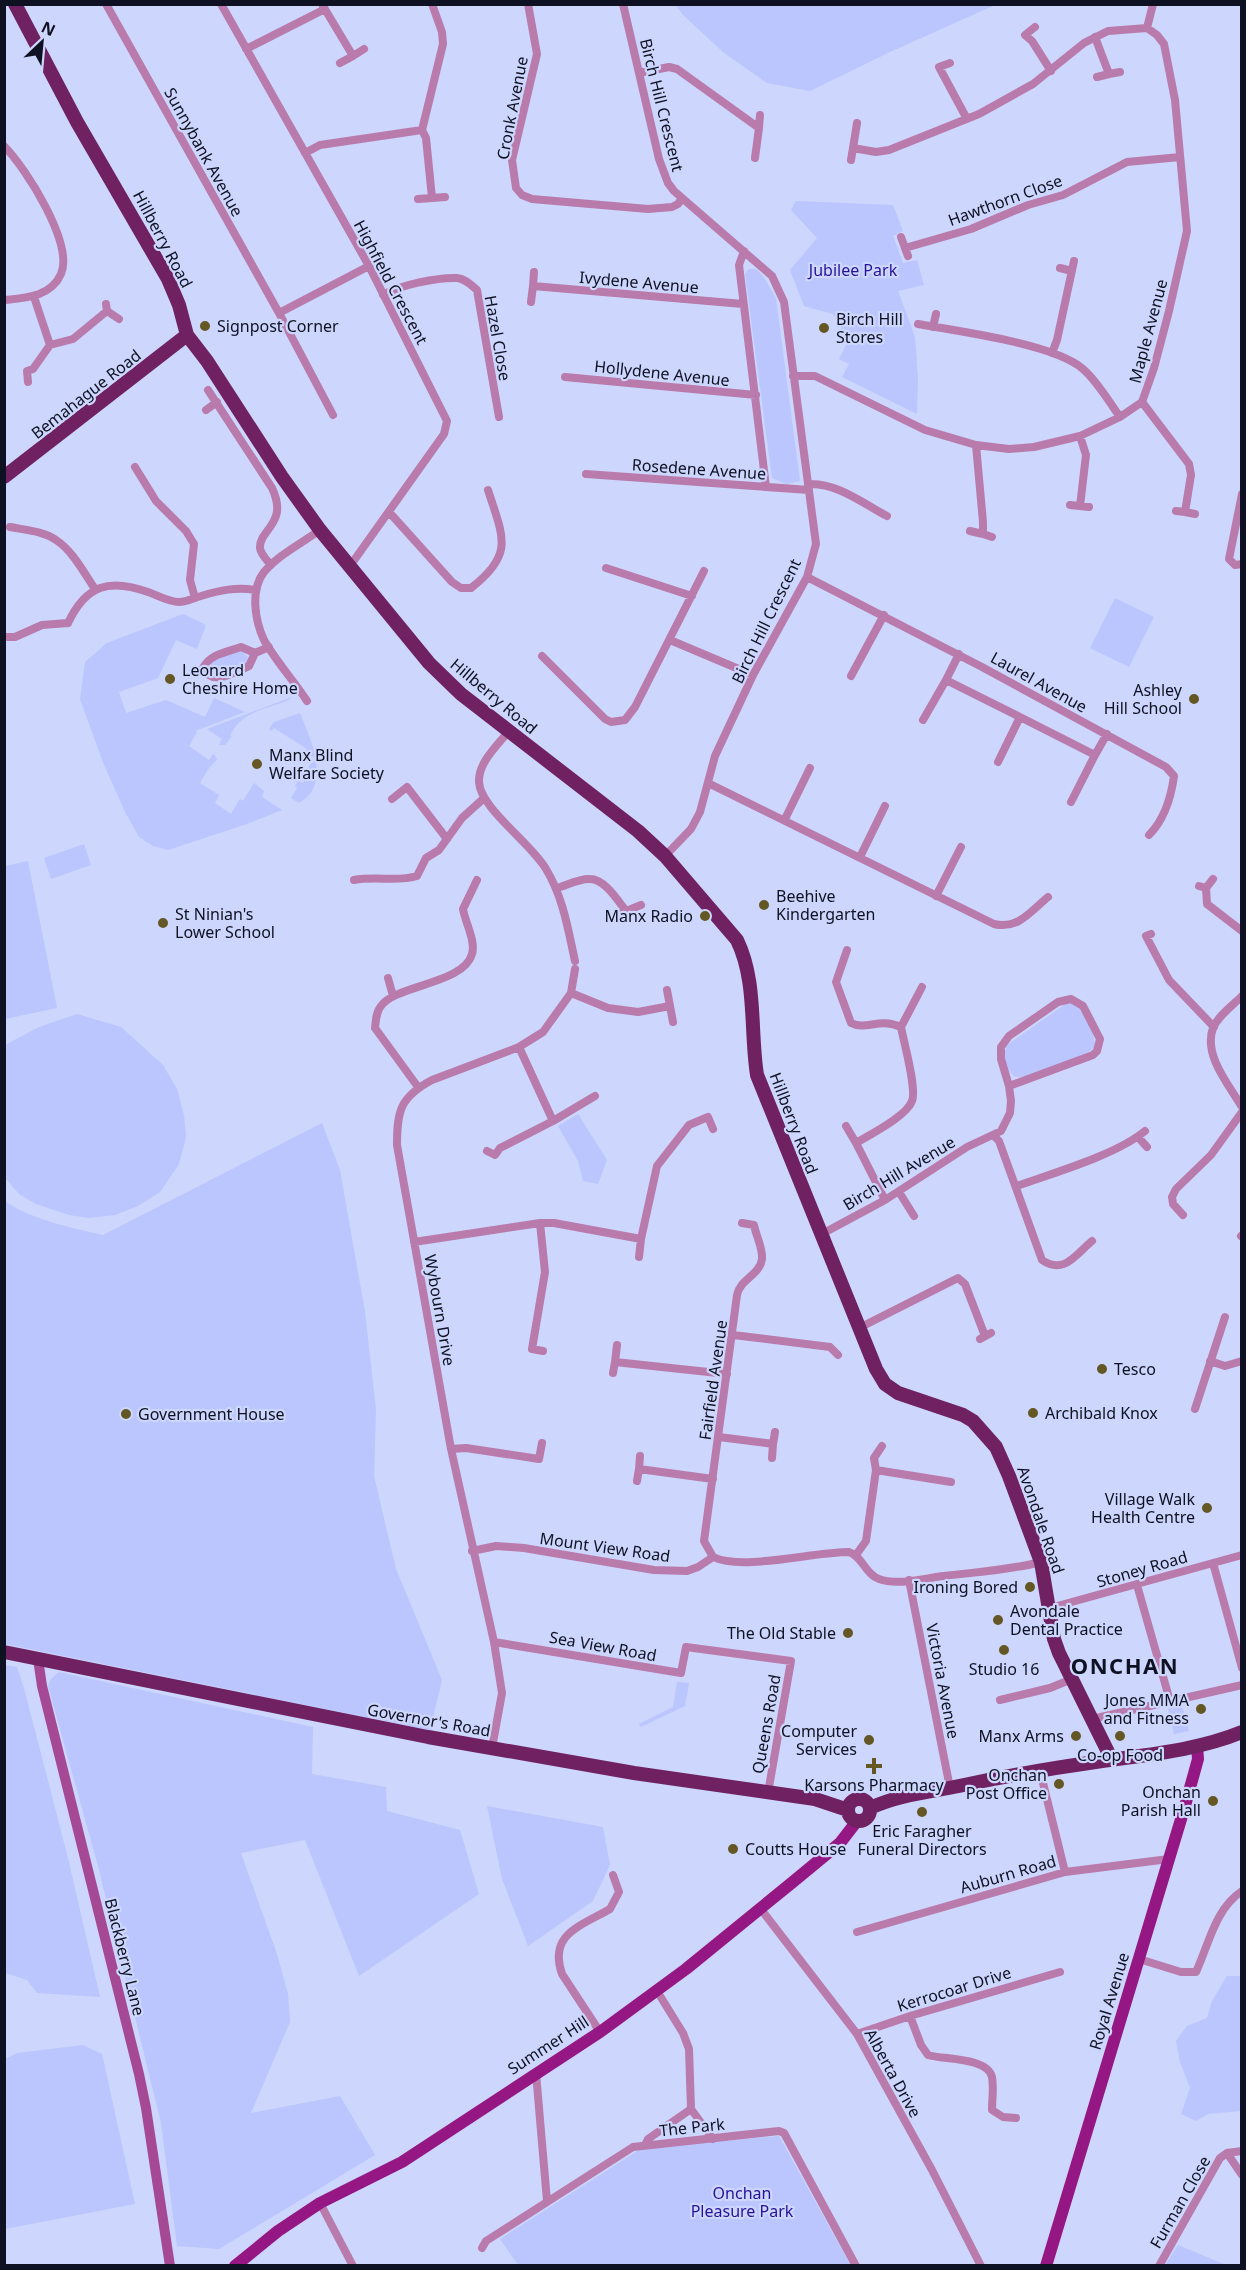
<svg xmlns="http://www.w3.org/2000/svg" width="1246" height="2270" viewBox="0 0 1246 2270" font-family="'Noto Sans',sans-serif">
<rect width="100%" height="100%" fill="#cdd6fc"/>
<path fill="#bac6fd" d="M 676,5 L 995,5 L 890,52 L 810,91 L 767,83 L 723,52 L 683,15 Z
M 796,201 L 893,205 L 903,231 L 893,236 L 903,263 L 917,260 L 924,285 L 898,291 L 915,337 L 918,379 L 917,414 L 842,377 L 849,364 L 839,359 L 848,341 L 833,314 L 804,306 L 790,270 L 817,238 L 791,210 Z
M 749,269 L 756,269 L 763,276 L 776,298 L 800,481 L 786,484 L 772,478 L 745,274 Z
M 1115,598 L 1154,617 L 1129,667 L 1090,648 Z
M 183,614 L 206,625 L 197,649 L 176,640 L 158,678 L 119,692 L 126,713 L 166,700 L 205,717 L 214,698 L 245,712 L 195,731 L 197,732 L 189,746 L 209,760 L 213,754 L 215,755 L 217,760 L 209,768 L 200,783 L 219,795 L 215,803 L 231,814 L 240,799 L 243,801 L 254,783 L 264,791 L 262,797 L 282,810 L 247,824 L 168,850 L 153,846 L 139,837 L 125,812 L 104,765 L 80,699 L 85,662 L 107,643 Z
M 241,650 L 248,657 L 247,662 L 215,675 L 210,672 L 208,668 L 210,661 Z
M 292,697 L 287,701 C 263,710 243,711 230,735 L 232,736 L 225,745 L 219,745 L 222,739 L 207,729 Z
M 300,713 C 311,740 332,785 299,803 L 291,798 L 297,788 L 295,786 L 298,781 L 303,783 L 309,766 L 316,759 L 312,756 L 304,756 L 307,749 L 274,728 L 271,731 L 269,729 L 274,722 Z
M 84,844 L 91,865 L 51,879 L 44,858 Z
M 28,861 L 57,1008 L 5,1019 L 5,866 Z
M 1067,1003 C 1084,1003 1094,1031 1095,1046 L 1091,1051 C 1077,1056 1026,1082 1014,1076 C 1010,1073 1007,1068 1006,1064 C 1004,1057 1004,1052 1007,1045 Z
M 77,1014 L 121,1027 L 163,1065 L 177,1089 L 184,1115 L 186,1137 L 179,1164 L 160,1192 L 138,1206 L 115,1215 L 89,1218 L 69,1215 L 36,1204 L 19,1194 L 5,1178 L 5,1045 L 39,1027 Z
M 578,1114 L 607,1160 L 598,1184 L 583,1181 L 578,1161 L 558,1126 Z
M 322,1123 L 340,1170 L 365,1312 L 376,1410 L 374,1476 L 396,1569 L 442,1680 L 430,1730 L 5,1644 L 5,1201 C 27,1218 75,1229 103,1235 Z
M 4,1665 L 17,1667 L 25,1692 L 68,1858 L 100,1997 L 37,1993 L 27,1980 L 5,1973 Z
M 59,1672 L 313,1727 L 312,1774 L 386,1787 L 387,1811 L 460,1830 L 479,1894 L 359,1976 L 305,1840 L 241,1853 L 277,1954 L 288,1994 L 290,2022 L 251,2113 L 340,2096 L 375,2155 L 219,2249 L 177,2246 L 161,2123 L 98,1866 L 48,1686 L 51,1679 Z
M 677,1682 L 689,1683 L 685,1706 L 641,1727 L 639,1724 L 673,1707 Z
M 1182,1706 L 1189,1731 L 1174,1734 L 1168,1709 Z
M 487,1806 L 603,1827 L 610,1865 L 593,1901 L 528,1946 L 502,1879 Z
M 1227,1976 L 1241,1976 L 1241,2111 L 1208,2114 L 1196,2121 L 1181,2114 L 1190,2088 L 1180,2062 L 1176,2041 L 1187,2026 L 1207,2018 L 1212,2001 Z
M 83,2045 L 102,2054 L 135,2204 L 5,2229 L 5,2059 L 17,2053 Z
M 779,2136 L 851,2266 L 518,2265 L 500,2239 L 642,2148 Z
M 1178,2245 L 1226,2265 L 1227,2265 L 1166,2264 Z"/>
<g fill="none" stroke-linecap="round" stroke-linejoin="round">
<path stroke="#b97bac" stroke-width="8" d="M 106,4 L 279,313 L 333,415
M 221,4 L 369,266 L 447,421 L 444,434 L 350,566
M 432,4 L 442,32 L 443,44 L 422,130 L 426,138 L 432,198 L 445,197
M 528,4 L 537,54 L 512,160 L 516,188 L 522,195 L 532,199 L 648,209 L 672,207 L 678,204 L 682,198
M 623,4 L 659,159 L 668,183 L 674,191 L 772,276 L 784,302 L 816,544 L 807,577 L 753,675 L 715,756 L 700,812 L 691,829 L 665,856
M 323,6 L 353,56 L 364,49
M 1035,27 L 1025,35 L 1032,41 L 1051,71
M 1147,28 L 1153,4
M 1095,37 L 1109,74 L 1120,72
M 246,49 L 325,9
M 340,63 L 353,56
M 950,63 L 939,67 L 967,119
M 639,73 L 669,67 L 677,69 L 759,128 L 755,158
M 1097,77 L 1109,74
M 759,128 L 760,115
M 4,146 C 26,168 74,244 61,274 C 51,297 25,298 4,300
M 305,153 L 320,145 L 422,130
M 851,160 L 853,148
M 418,199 L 432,198
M 901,237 L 905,248
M 744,251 L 739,265 L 766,487
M 908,256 L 905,248 L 971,229 L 1028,205 L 1063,195 L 1127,162 L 1180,157
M 1060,268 L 1072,271
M 533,286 L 534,272
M 383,295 C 399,285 439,277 457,278 C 466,279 471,285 477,290 L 499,417
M 34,297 L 50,345 L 73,339 L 107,311 L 106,304
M 531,302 L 533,286 L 743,304
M 107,311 L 119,319
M 279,313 L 369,266
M 918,324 C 958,331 1055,344 1083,369 C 1098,382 1109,402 1120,417
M 933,327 L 936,314
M 1052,353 L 1057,340 L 1074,261
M 793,376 L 815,376 L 925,430 L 976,445 L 1009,449 L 1034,447 L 1080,436 L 1120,417 L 1142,402 L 1154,368 L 1169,311 L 1187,231 L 1175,100 L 1164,44 L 1157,35 L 1147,28 L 1108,31 L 1084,43 L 1033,84 L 979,114 L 889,150 L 876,152 L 853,148 L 857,123
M 565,377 L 756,395
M 28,382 L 27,371 L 33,369 L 50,345
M 208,390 L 272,488 C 289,524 259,529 260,548 C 261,555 267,560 271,565
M 1142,402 L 1189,464 L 1191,475 L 1185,512 L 1195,514
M 206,410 L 217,402
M 976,445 L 983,522 L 983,534 L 992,537
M 135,467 L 156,501 L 186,531 L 194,544 L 190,580 L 195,598
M 586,474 L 809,490
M 808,484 C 836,482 864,504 887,516
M 1242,494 L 1229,559 L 1235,565 L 1242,564
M 1070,505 L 1089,507
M 1080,506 L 1086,455 L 1080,436
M 1176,511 L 1185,512
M 389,512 L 452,582 L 461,588 L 471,588 C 515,554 503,537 488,490
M 10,527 C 25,530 44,531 56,540 C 73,551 84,573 95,589
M 970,531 L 983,534
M 606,568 L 692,596
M 807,577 L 982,667 L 1166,767 L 1174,776 C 1171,798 1165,819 1149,835
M 68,623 C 86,585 109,578 148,592 C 157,595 169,602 179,602 C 186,602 194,598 201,596 C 220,590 236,587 256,590
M 4,637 L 15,637 L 42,625 L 68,623
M 670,640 L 753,675
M 255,653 L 241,647 C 227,652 210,654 203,668 C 212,687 235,672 249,666 L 255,653 L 269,647
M 959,654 L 946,680 L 1020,717 L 998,762
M 542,656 L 605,719 L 611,722 L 625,720 L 635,707 L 704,571
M 851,676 L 884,615
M 307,701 C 294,681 275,660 264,640 C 255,621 250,590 264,572 C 278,555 302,543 320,530
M 1020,717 L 1095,755 L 1107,734
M 923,720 L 946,680
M 508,732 C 497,746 478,763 479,782 C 480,808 531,843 546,869 C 563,897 568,929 575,961
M 708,783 L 994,924 C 1018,930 1031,911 1048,897
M 392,799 L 407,787 L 447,839
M 1071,802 L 1095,755
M 785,819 L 810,768
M 860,857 L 885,806
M 354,880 C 376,876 399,882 417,876 L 426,858 L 439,850 L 462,818 L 483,799
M 1199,886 L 1206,888 L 1207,904 L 1242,931
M 557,888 C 567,885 581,878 590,879 C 605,879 618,901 626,911
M 1206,888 L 1213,879
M 936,896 L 961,847
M 614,916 L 641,905
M 1151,934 L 1146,936 L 1169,980 L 1214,1027
M 847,950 L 836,982 L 851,1023 C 866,1031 879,1017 901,1027 C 904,1043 917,1089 912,1101 C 907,1116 869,1135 856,1143 L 885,1200
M 388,978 L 393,996
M 667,990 L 670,1006
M 571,993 L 608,1008 L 638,1012 L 670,1006 L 673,1022
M 1242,996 C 1233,1005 1218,1016 1213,1028 C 1203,1055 1229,1085 1242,1107
M 901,1027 L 922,987
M 519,1047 L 553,1121
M 418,1087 L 375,1028 C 376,1020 376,1012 381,1006 C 395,985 464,984 472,954 C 476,941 465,922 463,909 L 477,880
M 846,1126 L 856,1143
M 994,1136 L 999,1141 L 1042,1260 C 1064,1275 1075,1255 1092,1241
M 1138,1137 L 1147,1147
M 487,1151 L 495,1155 L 500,1148 L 553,1121 L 595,1096
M 1017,1186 C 1053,1173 1116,1155 1145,1131
M 899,1192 L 914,1216
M 1183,1215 L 1173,1204 L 1172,1197 L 1176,1189 L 1211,1155 L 1242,1112
M 540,1223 L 545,1272 L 532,1349 L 543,1351
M 820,1235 L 885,1200 L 967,1147 L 1001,1131 L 1010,1113 L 1011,1101 L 1009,1086 L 1001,1059 L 1001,1047 L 1009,1036 L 1058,1002 L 1071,999 L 1083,1006 L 1100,1039 L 1097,1051 L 1093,1055 L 1009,1086
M 1241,1236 L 1242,1237
M 414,1242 L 540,1223 L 554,1223 L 641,1239 L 657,1166 L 689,1125 L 708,1117 L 713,1129
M 639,1257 L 641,1239
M 859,1328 L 958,1278 L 965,1284 L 985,1336
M 733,1335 L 830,1347 L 838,1355
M 980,1339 L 991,1333
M 617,1345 L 615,1362 L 727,1374
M 1210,1361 L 1225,1366 L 1242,1361
M 613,1373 L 615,1362
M 1195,1409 L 1225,1317
M 719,1437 L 773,1444 L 772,1458
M 773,1444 L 775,1432
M 451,1449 L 466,1448 L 539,1459 L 542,1443
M 640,1456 L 639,1469 L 713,1479
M 876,1470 L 951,1482
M 637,1481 L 639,1469
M 472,1551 L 496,1546 L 524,1548 L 654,1570 L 687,1571 L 698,1567 L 713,1557 C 743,1571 812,1552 849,1552 C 863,1557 865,1574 879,1579 C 898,1586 925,1578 944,1576 C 977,1572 1009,1570 1041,1562
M 856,1555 L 866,1541 L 876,1470 L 874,1458 L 882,1446
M 713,1557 L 704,1541 L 737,1295 C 740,1279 760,1275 762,1259 C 763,1248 756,1236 754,1225 L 742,1223
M 1213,1563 L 1242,1668
M 909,1580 L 950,1788
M 1137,1585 L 1170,1701
M 1050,1608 L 1242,1555
M 494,1642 L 681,1673 L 686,1647 L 791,1661 L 768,1793
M 1000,1700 L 1050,1688 L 1072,1679
M 1092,1719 L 1242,1685
M 492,1748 L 502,1693 L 494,1642 L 451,1449 L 397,1145 C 397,1111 400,1097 432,1080 L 519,1047 L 543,1032 L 571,993 L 575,969
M 1040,1771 L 1065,1872
M 760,1908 L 857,2034 L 932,2170 L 981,2266
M 857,1932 L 1065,1872 L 1169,1859
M 1139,1959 L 1181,1972 L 1196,1972 C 1209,1944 1215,1909 1242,1891
M 657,1991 L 683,2033 L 689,2049 L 691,2109 L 713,2139
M 910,2016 L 921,2045 L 928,2055 C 944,2060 987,2057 992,2077 C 994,2087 992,2100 992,2110 L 1003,2117 L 1016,2118
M 600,2032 L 562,1974 C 548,1934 581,1926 610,1909 L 619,1892 L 613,1875
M 857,2034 L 910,2016 L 1060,1972
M 536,2073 L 547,2201
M 645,2145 L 648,2139 L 691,2109
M 1227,2153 L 1242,2175
M 320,2203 L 353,2266
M 482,2248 L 486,2241 L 633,2147 L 779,2131 L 784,2133 L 856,2266
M 1159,2266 L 1220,2158 L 1227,2153 L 1242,2151"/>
<path stroke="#a54995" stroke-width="10" d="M 38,1659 L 42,1686 L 139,2074 L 146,2108 L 170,2266"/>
<path stroke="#951783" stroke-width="12" d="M 235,2266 L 278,2231 L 320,2203 L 402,2162 L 600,2032 L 686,1969 L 794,1881 L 840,1843 L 857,1821
M 1046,2266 L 1185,1806 L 1198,1759 L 1197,1746"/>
<path stroke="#6f2162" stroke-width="14" d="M 15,4 L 77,122 L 168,279 L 179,305 L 187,335 L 207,361 L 282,477 L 320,530 L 429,663 L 461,694 L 638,831 L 665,856 L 737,940 C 757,981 750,1031 757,1075 L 876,1369 L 885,1384 L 898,1393 L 963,1415 L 973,1421 L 996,1447 L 1009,1476 L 1041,1562 L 1054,1639 L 1059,1653 L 1112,1760
M 4,477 L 187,335
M 4,1652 L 428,1737 L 634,1773 L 815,1799 L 848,1810
M848 1810a11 11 0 1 1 22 0a11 11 0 1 1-22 0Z
M 870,1808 C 898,1795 929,1792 959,1786 C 1002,1777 1046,1769 1089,1763 C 1140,1755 1193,1752 1242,1732"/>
</g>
<g fill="#645724" stroke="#cdd6fc" stroke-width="2">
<circle cx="205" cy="326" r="6"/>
<circle cx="824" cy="328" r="6"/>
<circle cx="170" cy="679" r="6"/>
<circle cx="1194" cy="699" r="6"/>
<circle cx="257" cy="764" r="6"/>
<circle cx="764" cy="905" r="6"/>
<circle cx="705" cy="916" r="6"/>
<circle cx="163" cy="923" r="6"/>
<circle cx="1102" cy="1369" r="6"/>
<circle cx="1033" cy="1413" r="6"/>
<circle cx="126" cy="1414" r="6"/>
<circle cx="1207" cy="1508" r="6"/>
<circle cx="1030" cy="1587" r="6"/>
<circle cx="998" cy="1620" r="6"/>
<circle cx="848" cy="1633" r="6"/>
<circle cx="1004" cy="1650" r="6"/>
<circle cx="1201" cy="1709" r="6"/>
<circle cx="1076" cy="1736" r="6"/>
<circle cx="1120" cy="1736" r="6"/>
<circle cx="869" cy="1740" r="6"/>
<path d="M871 1757h6v6h6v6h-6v6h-6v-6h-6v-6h6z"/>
<circle cx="1059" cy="1784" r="6"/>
<circle cx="1213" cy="1801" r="6"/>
<circle cx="922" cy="1812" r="6"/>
<circle cx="733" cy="1849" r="6"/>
</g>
<g text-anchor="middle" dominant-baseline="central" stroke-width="4.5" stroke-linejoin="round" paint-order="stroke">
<g font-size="16" fill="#0e1121" stroke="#cdd6fc">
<text transform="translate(662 105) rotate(76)">Birch Hill Crescent</text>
<text transform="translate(512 108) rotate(-79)">Cronk Avenue</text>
<text transform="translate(204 152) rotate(61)">Sunnybank Avenue</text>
<text transform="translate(1005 200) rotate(-20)">Hawthorn Close</text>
<text transform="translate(163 239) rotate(62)">Hillberry Road</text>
<text transform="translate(391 282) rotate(62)">Highfield Crescent</text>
<text transform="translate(639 282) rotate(5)">Ivydene Avenue</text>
<text transform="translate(1148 331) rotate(-75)">Maple Avenue</text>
<text transform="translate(498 338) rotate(80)">Hazel Close</text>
<text transform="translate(662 373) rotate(6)">Hollydene Avenue</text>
<text transform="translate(86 394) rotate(-38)">Bemahague Road</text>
<text transform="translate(699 469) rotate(4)">Rosedene Avenue</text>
<text transform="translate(766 621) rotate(-64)">Birch Hill Crescent</text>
<text transform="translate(1039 682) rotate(29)">Laurel Avenue</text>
<text transform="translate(494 696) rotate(40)">Hillberry Road</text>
<text transform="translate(794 1123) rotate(69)">Hillberry Road</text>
<text transform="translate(899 1173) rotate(-31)">Birch Hill Avenue</text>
<text transform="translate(440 1310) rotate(80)">Wybourn Drive</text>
<text transform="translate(713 1380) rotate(-82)">Fairfield Avenue</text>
<text transform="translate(1041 1520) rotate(71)">Avondale Road</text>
<text transform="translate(605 1547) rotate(8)">Mount View Road</text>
<text transform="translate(1142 1569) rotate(-16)">Stoney Road</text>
<text transform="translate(603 1646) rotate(10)">Sea View Road</text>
<text transform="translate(943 1681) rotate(79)">Victoria Avenue</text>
<text transform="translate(429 1720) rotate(10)">Governor's Road</text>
<text transform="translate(766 1724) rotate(-80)">Queens Road</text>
<text transform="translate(1008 1874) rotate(-16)">Auburn Road</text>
<text transform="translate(125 1957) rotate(76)">Blackberry Lane</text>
<text transform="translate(954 1989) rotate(-17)">Kerrocoar Drive</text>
<text transform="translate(1109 2001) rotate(-73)">Royal Avenue</text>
<text transform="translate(548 2045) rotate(-33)">Summer Hill</text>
<text transform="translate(893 2073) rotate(61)">Alberta Drive</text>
<text transform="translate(692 2127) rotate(-6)">The Park</text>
<text transform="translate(1180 2202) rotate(-60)">Furman Close</text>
</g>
<g font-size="16" fill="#261299" stroke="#cdd6fc">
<text x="853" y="270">Jubilee Park</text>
<text x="742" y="2193">Onchan<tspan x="742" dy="18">Pleasure Park</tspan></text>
</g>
<g font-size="16" fill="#0e1121" stroke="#cdd6fc" text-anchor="start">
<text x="836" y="319">Birch Hill<tspan x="836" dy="18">Stores</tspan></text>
<text x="217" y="326">Signpost Corner</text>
<text x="182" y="670">Leonard<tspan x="182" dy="18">Cheshire Home</tspan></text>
<text x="1182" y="690" text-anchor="end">Ashley<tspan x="1182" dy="18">Hill School</tspan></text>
<text x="269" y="755">Manx Blind<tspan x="269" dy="18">Welfare Society</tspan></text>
<text x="776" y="896">Beehive<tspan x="776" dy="18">Kindergarten</tspan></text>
<text x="175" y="914">St Ninian's<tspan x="175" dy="18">Lower School</tspan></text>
<text x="693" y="916" text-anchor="end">Manx Radio</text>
<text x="1114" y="1369">Tesco</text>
<text x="1045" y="1413">Archibald Knox</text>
<text x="138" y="1414">Government House</text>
<text x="1195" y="1499" text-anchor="end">Village Walk<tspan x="1195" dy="18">Health Centre</tspan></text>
<text x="1018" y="1587" text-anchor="end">Ironing Bored</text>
<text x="1010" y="1611">Avondale<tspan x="1010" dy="18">Dental Practice</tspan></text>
<text x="836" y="1633" text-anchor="end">The Old Stable</text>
<text x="1004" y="1669" text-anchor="middle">Studio 16</text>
<text x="1189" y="1700" text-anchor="end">Jones MMA<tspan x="1189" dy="18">and Fitness</tspan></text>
<text x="857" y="1731" text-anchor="end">Computer<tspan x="857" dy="18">Services</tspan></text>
<text x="1064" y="1736" text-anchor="end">Manx Arms</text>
<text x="1120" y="1755" text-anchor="middle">Co-op Food</text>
<text x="1047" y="1775" text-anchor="end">Onchan<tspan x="1047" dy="18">Post Office</tspan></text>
<text x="874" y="1785" text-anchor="middle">Karsons Pharmacy</text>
<text x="1201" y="1792" text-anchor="end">Onchan<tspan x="1201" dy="18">Parish Hall</tspan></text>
<text x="922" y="1831" text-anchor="middle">Eric Faragher<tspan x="922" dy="18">Funeral Directors</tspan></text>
<text x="745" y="1849">Coutts House</text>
</g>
<g font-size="22" font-weight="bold" letter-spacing="1.5" fill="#0e1121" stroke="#cdd6fc">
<text x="1125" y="1665">ONCHAN</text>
</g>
</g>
<rect width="1246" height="2270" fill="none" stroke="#0e1121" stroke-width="12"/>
<g transform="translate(42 42) rotate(26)" stroke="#cdd6fc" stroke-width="4.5" paint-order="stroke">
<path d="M0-4.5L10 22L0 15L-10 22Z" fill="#0e1121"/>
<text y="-9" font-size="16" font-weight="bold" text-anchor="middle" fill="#0e1121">N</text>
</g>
</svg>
